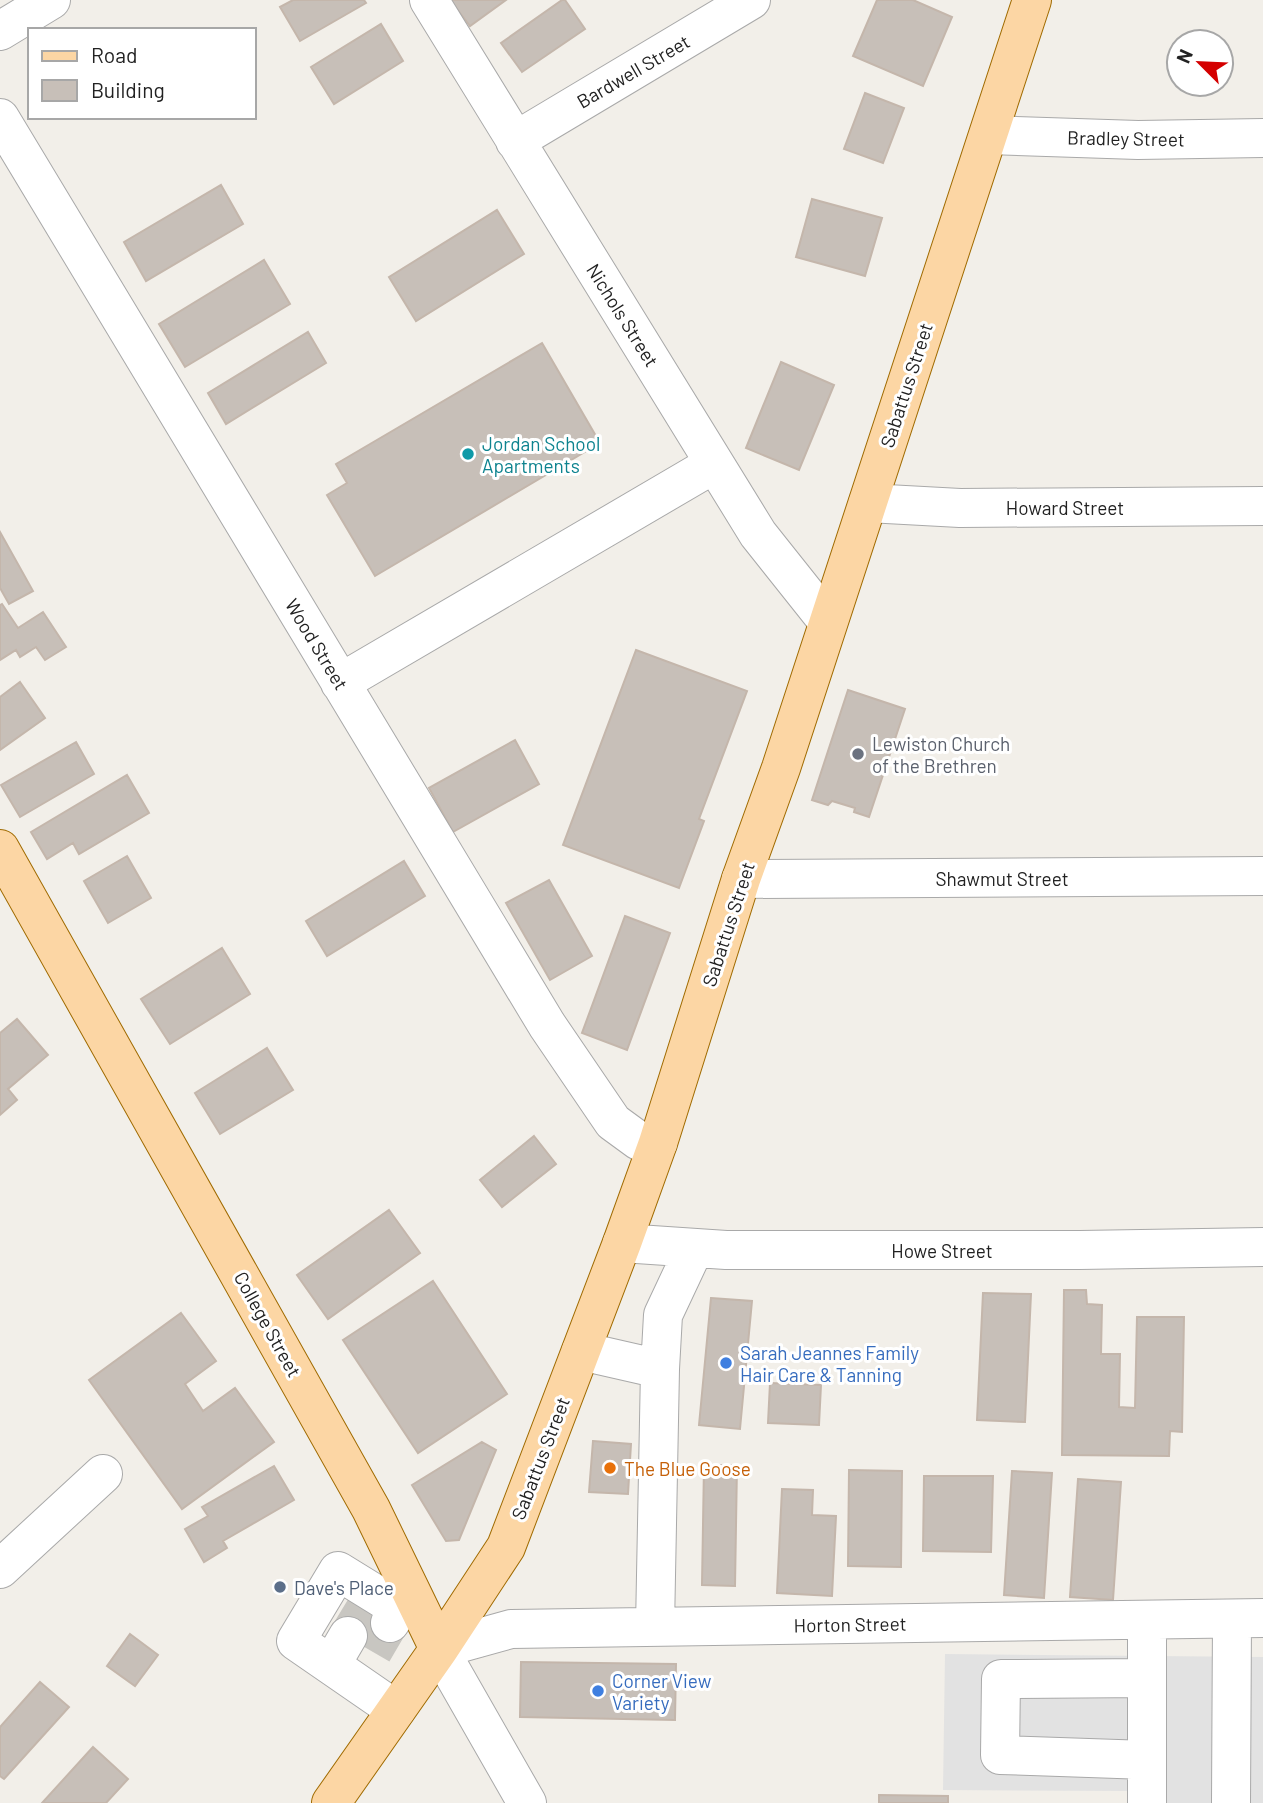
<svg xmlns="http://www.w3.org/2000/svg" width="1263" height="1803" viewBox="0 0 1263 1803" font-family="Barlow,sans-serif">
<rect width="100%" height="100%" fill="#f2efe9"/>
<path fill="#e2e2e2" d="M 945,1654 L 1263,1657 L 1263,1803 L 1137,1803 L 1136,1791 L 943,1790 Z"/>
<path fill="#c7bfb8" stroke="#c4b6ab" stroke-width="2" d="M 293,0 L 364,0 L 366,3 L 300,41 L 280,7 Z
M 450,0 L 506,0 L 470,26 Z
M 562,0 L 565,0 L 585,29 L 522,72 L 501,43 Z
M 877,0 L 913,0 L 952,17 L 923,86 L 853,56 Z
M 381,24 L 403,61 L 334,104 L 311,67 Z
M 865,93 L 904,108 L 883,163 L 844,149 Z
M 221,185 L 243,224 L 146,281 L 124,242 Z
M 812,199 L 882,218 L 865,276 L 796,257 Z
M 497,210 L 524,254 L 416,321 L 389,277 Z
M 264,260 L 290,304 L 185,367 L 159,324 Z
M 308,332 L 326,363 L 226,424 L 208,393 Z
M 542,343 L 600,443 L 375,576 L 327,495 L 347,483 L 336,464 Z
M 781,362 L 834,385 L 799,470 L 746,448 Z
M 0,532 L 33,591 L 9,604 L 0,588 Z
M 2,604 L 18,628 L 43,612 L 66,647 L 45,660 L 36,647 L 20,657 L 16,650 L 0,660 L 0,605 Z
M 636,650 L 747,691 L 699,819 L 704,821 L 679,888 L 563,845 Z
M 20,682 L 45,718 L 0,750 L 0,697 Z
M 848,690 L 905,709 L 869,817 L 854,812 L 855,808 L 832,801 L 828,805 L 812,800 Z
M 515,740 L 539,784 L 453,832 L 429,788 Z
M 76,742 L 94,774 L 20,817 L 1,785 Z
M 127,775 L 149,813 L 79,854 L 73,843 L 47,859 L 31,832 Z
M 127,856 L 151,898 L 108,923 L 84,881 Z
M 404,861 L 425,896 L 327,956 L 306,921 Z
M 549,880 L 592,956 L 550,980 L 506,903 Z
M 625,916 L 670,933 L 627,1050 L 582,1033 Z
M 222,948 L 250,994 L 170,1044 L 141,999 Z
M 17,1019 L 48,1055 L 8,1089 L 17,1100 L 0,1115 L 0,1033 Z
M 267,1048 L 293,1090 L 220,1134 L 195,1093 Z
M 534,1136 L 556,1164 L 502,1207 L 480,1180 Z
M 389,1210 L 420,1253 L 328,1319 L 297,1275 Z
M 433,1281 L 507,1394 L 418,1453 L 343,1340 Z
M 1064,1290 L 1086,1290 L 1087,1304 L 1102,1305 L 1101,1354 L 1120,1354 L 1119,1407 L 1135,1408 L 1137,1317 L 1184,1317 L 1182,1432 L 1170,1431 L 1169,1456 L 1062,1455 Z
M 983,1293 L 1031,1294 L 1025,1422 L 977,1420 Z
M 711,1298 L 752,1301 L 740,1429 L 699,1425 Z
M 181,1313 L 216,1361 L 185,1384 L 203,1411 L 235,1388 L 274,1442 L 182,1509 L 89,1380 Z
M 770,1383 L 821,1385 L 819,1425 L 768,1423 Z
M 593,1441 L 631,1444 L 628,1494 L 589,1492 Z
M 482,1442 L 496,1450 L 459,1540 L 446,1541 L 412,1485 Z
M 704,1465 L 737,1465 L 735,1586 L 702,1585 Z
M 274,1466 L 294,1500 L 223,1541 L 227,1548 L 204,1562 L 185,1529 L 208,1516 L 202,1507 Z
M 849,1470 L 902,1471 L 901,1567 L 848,1566 Z
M 1012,1471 L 1052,1473 L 1044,1598 L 1004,1595 Z
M 924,1476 L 993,1476 L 991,1552 L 923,1551 Z
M 1078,1479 L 1121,1482 L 1113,1600 L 1070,1597 Z
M 782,1489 L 813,1490 L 812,1515 L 836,1516 L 832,1596 L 777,1593 Z
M 130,1634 L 158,1655 L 135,1686 L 107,1666 Z
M 521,1662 L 676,1664 L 675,1720 L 520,1717 Z
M 40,1682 L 69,1707 L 4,1779 L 0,1776 L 0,1727 Z
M 93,1747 L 128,1779 L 106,1803 L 42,1803 Z
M 879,1795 L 948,1796 L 948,1803 L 879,1803 Z"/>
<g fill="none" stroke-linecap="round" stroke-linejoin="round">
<path stroke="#c8c6c1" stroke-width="38" stroke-dasharray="38 19" stroke-linecap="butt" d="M 348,1636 L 365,1608
M 373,1652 L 390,1623"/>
<defs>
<path id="minor" d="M 429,0 L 758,534 L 828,622
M 0,31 L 51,0
M 0,118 L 547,1025 L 613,1122 L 639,1141 L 658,1143
M 989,135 L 1138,140 L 1263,138
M 515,141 L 751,0
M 868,503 L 960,508 L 1263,506
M 340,683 L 714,464
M 741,879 L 1263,876
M 622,1243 L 726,1250 L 1080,1250 L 1263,1247
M 581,1351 L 660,1369
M 0,1569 L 103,1474
M 1147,1620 L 1147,1803
M 390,1623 L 396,1614 L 385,1600 L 338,1571 L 296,1641 L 396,1710
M 655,1627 L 660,1369 L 663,1315 L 694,1249
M 331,1665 L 348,1636
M 1147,1760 L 1000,1755 L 1001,1679 L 1147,1678
M 527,1803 L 439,1649 L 511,1629 L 1263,1618
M 1231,1803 L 1232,1619"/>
<path id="major" d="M 0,849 L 371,1509 L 439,1649
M 331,1803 L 439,1649 L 506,1547 L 622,1243 L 658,1143 L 741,879 L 781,768 L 1032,0"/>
</defs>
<use href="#minor" stroke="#a9a9a9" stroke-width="40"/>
<use href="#major" stroke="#a06b00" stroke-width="40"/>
<use href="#minor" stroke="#fff" stroke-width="38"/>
<use href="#major" stroke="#fcd6a4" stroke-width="38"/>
</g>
<circle fill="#0f9aa8" stroke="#fff" stroke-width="2.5" cx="468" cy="454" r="7"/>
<circle fill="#6b7280" stroke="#fff" stroke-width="2.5" cx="858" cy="754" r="7"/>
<g fill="#3f7fe0" stroke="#fff" stroke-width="2.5">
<circle cx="726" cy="1363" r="7"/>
<circle cx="598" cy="1691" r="7"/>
</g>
<circle fill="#e8710a" stroke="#fff" stroke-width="2.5" cx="610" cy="1468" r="7"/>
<circle fill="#5c6f8a" stroke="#fff" stroke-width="2.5" cx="280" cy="1587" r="7"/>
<g text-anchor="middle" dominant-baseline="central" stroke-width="6" stroke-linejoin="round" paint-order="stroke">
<g font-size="19" fill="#222" stroke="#fff">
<text transform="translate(633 71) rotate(-30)">Bardwell Street</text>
<text transform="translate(1126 138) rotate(1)">Bradley Street</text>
<text transform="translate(623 315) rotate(58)">Nichols Street</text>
<text transform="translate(906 385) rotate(-72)">Sabattus Street</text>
<text x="1065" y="507">Howard Street</text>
<text transform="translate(317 644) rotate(59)">Wood Street</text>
<text x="1002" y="878">Shawmut Street</text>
<text transform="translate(728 924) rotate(-72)">Sabattus Street</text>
<text x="942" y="1250">Howe Street</text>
<text transform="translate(268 1324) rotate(61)">College Street</text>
<text transform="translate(540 1458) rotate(-69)">Sabattus Street</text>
<text transform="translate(850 1624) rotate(-1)">Horton Street</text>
</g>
<g font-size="19" fill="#0d838f" stroke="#fff" text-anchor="start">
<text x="482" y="443">Jordan School<tspan x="482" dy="22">Apartments</tspan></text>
</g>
<g font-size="19" fill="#5b616d" stroke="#fff" text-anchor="start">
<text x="872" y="743">Lewiston Church<tspan x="872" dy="22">of the Brethren</tspan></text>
</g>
<g font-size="19" fill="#366cbe" stroke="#fff" text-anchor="start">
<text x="740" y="1352">Sarah Jeannes Family<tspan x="740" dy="22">Hair Care &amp; Tanning</tspan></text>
<text x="612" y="1680">Corner View<tspan x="612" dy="22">Variety</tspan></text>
</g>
<g font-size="19" fill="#c56008" stroke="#fff" text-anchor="start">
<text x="624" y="1468">The Blue Goose</text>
</g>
<g font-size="19" fill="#4e5e75" stroke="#fff" text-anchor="start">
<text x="294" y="1587">Dave's Place</text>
</g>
</g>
<rect x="28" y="28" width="228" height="91" fill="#ffffff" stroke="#a7a7a7" stroke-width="2"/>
<rect x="42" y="51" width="35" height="10" fill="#fcd6a4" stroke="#a7a7a7" stroke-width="2"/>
<text x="91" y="63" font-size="21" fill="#222222">Road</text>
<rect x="42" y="80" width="35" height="21" fill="#c7bfb8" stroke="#a7a7a7" stroke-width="2"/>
<text x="91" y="98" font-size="21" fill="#222222">Building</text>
<g transform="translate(1200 63) rotate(294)"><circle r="33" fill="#ffffff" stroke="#a7a7a7" stroke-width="2"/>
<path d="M0-5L12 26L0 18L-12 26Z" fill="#d40000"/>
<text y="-10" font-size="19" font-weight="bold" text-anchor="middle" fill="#222222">N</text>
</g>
</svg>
